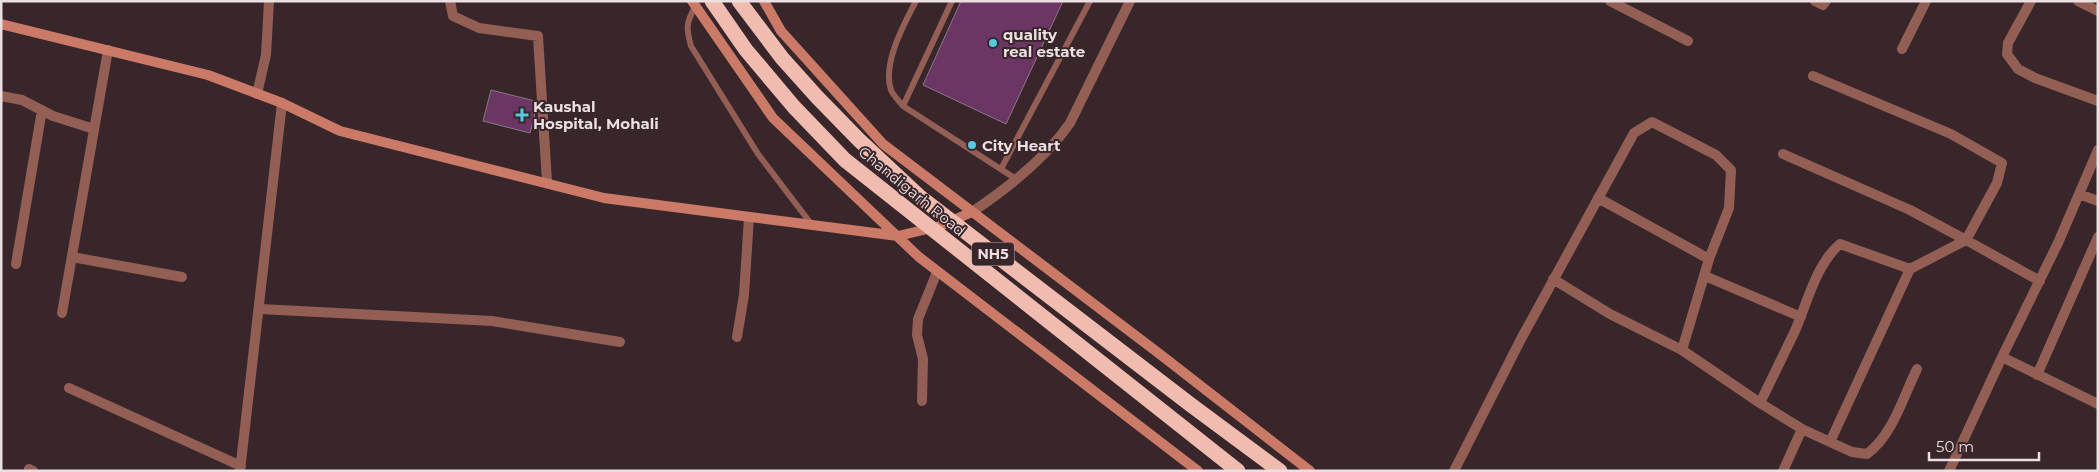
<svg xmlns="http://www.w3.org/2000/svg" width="2099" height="472" viewBox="0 0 2099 472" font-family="Montserrat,sans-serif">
<rect width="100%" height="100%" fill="#38262b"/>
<path fill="#6b3664" stroke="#887885" d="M 961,1 L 1063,1 L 1006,124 L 923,85 Z
M 491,90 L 535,101 L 536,110 L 530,133 L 483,121 Z"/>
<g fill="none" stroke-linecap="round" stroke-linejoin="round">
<path stroke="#935f54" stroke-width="6" d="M 952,1 L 903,106 L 1016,179
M 695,7 C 686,23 686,28 691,46 L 758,154 L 812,225
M 903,106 C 899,101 893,95 891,90 C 882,64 904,24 916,1
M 1001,169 L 1090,1"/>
<path stroke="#935f54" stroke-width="10" d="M 450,1 L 453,16 L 479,28 L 538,36 L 547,182
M 1610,1 L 1688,41
M 1815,1 L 1823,5 L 1826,1
M 2031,1 L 2008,43 L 2007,54 L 2018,69 L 2035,78 L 2098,101
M 2078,1 L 2098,11
M 1902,49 L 1926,1
M 257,94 L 266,55 L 269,1
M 1,96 L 22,100 L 53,116 L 94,129
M 1783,154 L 1910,210 L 1966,240 L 1997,183 L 2002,163 L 1951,134 L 1813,76
M 2079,194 L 2098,201
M 1598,198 L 1709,259
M 972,212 C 1008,188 1045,159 1070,123 L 1130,1
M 72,257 L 182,277
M 16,264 L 42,110
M 1705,276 L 1801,317
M 1553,279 L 1610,314 L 1682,350 L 1760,403 C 1771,380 1783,356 1794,333 C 1807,304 1816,264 1840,244 L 1910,269 L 1966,240 L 2040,281
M 260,309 L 492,321 L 620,342
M 62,313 L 108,50
M 737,337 L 744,295 L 749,217
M 2002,357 L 2098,404
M 2037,375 L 2098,237
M 69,388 L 241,466
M 922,401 L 923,359 L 917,335 L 918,319 L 937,272
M 1760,403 L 1802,429 L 1830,442 L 1910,269
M 1830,442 L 1852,452 L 1867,454 C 1893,435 1903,397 1917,369
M 29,469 L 33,471
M 240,471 L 282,103
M 1454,471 L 1521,339 L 1634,133 L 1652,122 L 1716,155 L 1731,170 L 1729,208 L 1709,259 L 1682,350
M 1783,471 L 1802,429
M 1949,471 L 2002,357 L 2058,243 L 2098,150"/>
<path stroke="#cc7a68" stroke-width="10" d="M 692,1 L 773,118 L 919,257 L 1198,471
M 764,1 L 781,31 L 883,144 L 1161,355 L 1310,471
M 1,24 L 208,75 L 282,103 L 340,131 L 604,198 L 898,236 L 940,226 L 972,212"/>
<path stroke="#f0bcb0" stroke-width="15" d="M 712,1 L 746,50 L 794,107 L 845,160 L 1238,471
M 739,1 L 782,58 L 817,97 L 859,140 L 920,197 L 1191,405 L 1280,471"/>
</g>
<g fill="#54cade" stroke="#38262b" stroke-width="2">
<circle cx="993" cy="43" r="5"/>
<path d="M519.5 107.5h5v5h5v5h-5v5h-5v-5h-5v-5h5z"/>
<circle cx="972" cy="145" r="5"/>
</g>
<g text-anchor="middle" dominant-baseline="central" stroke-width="4" stroke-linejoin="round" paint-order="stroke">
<rect fill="#38262b" stroke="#b6a8ab" stroke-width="1" x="972" y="242.5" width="42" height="23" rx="4"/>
<g font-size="14" font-weight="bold" fill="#ecdfe2">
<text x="993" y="254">NH5</text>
</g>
<g font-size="15" font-weight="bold" fill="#ecdfe2" stroke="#38262b" text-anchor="start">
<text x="1003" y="34">quality<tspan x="1003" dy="17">real estate</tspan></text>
<text x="533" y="106">Kaushal<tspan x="533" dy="17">Hospital, Mohali</tspan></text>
<text x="982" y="145">City Heart</text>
</g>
<g font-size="15" fill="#ecdfe2" stroke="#38262b">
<text transform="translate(912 191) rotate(39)">Chandigarh Road</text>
</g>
</g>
<rect width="2099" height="472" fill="none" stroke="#ecdfe2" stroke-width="5"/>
<path d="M1929 452v8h110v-8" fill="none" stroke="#ecdfe2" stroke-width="2.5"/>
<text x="1936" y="452" font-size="15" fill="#ecdfe2" stroke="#38262b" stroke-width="4" paint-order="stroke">50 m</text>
</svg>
